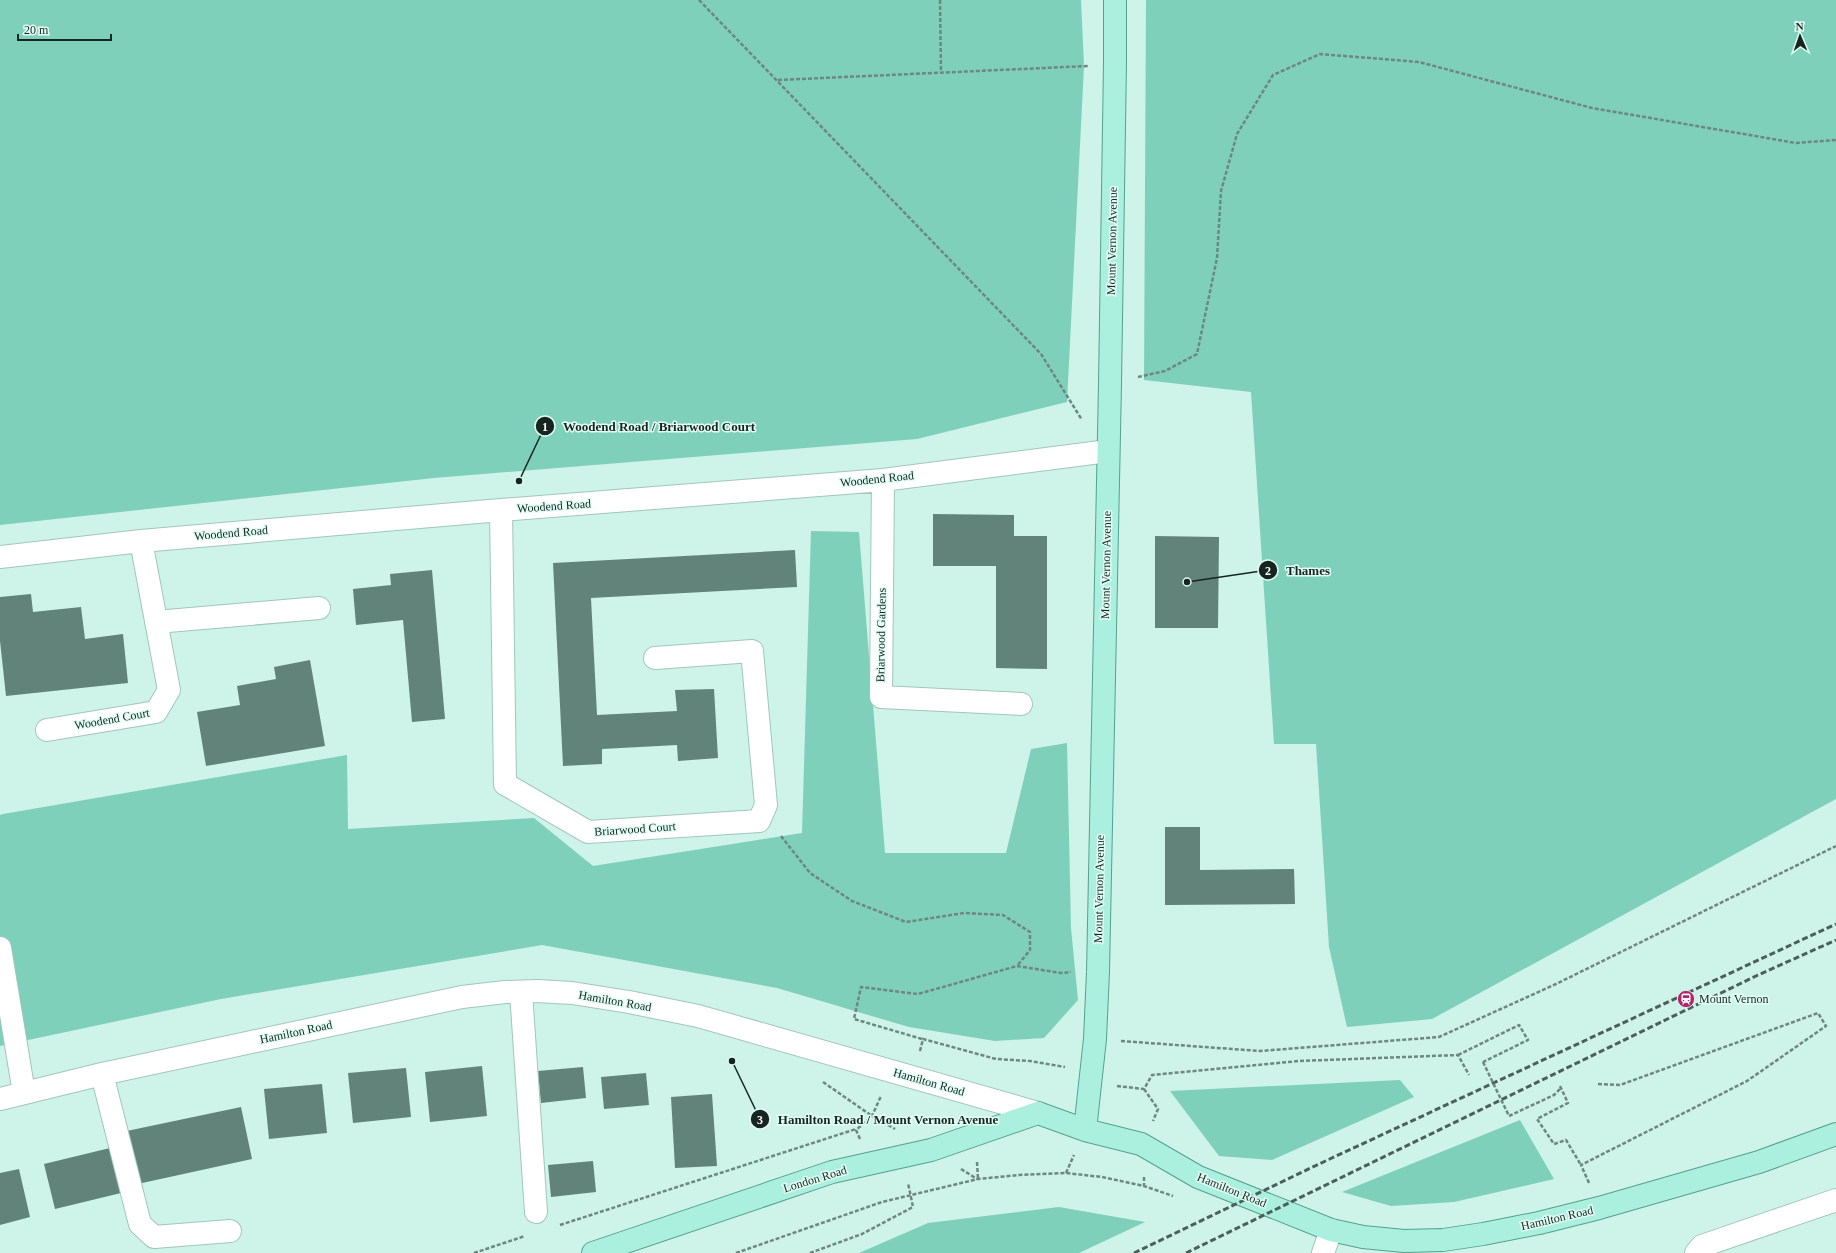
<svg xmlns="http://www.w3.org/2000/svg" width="1836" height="1253" viewBox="0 0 1836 1253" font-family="'Times New Roman',serif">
<rect width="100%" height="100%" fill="#cef3e8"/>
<path fill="#7ed0ba" d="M 0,0 L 1081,0 L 1084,66 L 1067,402 L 917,439 L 434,478 L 0,525 Z
M 1146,0 L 1836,0 L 1836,799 L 1432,1019 L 1347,1027 L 1329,947 L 1316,744 L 1274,744 L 1251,392 L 1144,380 Z
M 811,531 L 859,532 L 885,853 L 1006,853 L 1031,749 L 1067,743 L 1071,928 L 1078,1000 L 1044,1038 L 995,1041 L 909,1027 L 777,988 L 542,945 L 221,999 L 0,1046 L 0,815 L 3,814 L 347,755 L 348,829 L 534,818 L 593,866 L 802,833 Z
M 1400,1080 L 1414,1097 L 1272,1160 L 1219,1156 L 1170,1091 Z
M 1520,1120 L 1554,1179 L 1454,1202 L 1391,1206 L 1342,1192 Z
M 1059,1207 L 1145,1222 L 1079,1253 L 859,1253 L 928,1223 Z"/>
<path fill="#62837a" d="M 933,514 L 1014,515 L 1014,536 L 1047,536 L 1047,669 L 996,668 L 996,566 L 933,566 Z
M 1155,536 L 1219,537 L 1218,628 L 1155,628 Z
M 795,550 L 797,587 L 591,598 L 597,715 L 677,711 L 675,690 L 714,689 L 718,758 L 678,761 L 677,745 L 602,749 L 602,764 L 563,766 L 553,563 Z
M 432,570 L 445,719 L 412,722 L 403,620 L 356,625 L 353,589 L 391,585 L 390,574 Z
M 31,594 L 33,612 L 81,607 L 85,639 L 123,634 L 128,683 L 6,696 L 0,641 L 0,597 Z
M 310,660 L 325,746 L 206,766 L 197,712 L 240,705 L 237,686 L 276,679 L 274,667 Z
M 1165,827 L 1200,827 L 1200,870 L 1294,869 L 1295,904 L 1165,905 Z
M 482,1066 L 487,1116 L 430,1122 L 425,1072 Z
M 583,1067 L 586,1098 L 541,1103 L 538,1071 Z
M 406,1068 L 411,1117 L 353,1123 L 348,1073 Z
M 646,1073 L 649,1105 L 604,1109 L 601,1077 Z
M 322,1084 L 327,1133 L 269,1139 L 264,1089 Z
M 712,1094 L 717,1166 L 675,1168 L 671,1097 Z
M 241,1107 L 252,1159 L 133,1185 L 122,1132 Z
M 110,1148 L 121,1193 L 55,1209 L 44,1164 Z
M 593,1161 L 596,1192 L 551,1197 L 548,1165 Z
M 19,1169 L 30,1217 L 0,1225 L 0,1173 Z"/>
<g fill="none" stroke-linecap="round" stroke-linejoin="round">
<defs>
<path id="minor" d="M 883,480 L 881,697 L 1021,704
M 501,510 L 505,784 L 588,832 L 759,821 L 766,805 L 752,651 L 655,658
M 0,557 L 141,541 L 501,510 L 883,480 L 1108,451
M 156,622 L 319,608
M 47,730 L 156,712 L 169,690 L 141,541
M 0,948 L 24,1093
M 521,992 L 536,1212
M 102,1074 L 140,1224 L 154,1237 L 230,1231
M 0,1099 L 102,1074 L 462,997 L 505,992 L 537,991 L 572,993 L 629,1002 L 698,1016 L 1038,1113
M 1323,1253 L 1331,1230
M 1696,1253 L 1702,1246 L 1836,1200"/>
<path id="major" d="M 1085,1130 L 1095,1039 L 1098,972 L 1110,384 L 1115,63 L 1115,0
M 593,1253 L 832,1172 L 931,1150 L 1038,1113 L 1085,1130 L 1141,1144 L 1198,1177 L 1331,1230 L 1363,1237 L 1404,1241 L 1443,1240 L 1483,1234 L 1539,1223 L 1599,1208 L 1759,1162 L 1836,1134"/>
</defs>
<use href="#minor" stroke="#a2c6bb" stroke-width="24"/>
<use href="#major" stroke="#53a28e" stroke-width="24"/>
<path stroke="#6e8780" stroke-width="2.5" stroke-dasharray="4 2" stroke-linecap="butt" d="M 699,0 L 1041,354 L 1082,420
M 940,0 L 941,72
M 778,80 L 1088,66
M 1138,377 L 1165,371 L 1197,354 L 1217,258 L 1221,191 L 1237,134 L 1273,75 L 1320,54 L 1419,62 L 1592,108 L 1796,143 L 1836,140
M 781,836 L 810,873 L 852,901 L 906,922 L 964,913 L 1003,915 L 1030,932 L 1030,950 L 1017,966
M 922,1039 L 854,1019 L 861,987 L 918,994 L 1017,966 L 1061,973 L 1071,972
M 1121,1041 L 1260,1051 L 1439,1037 L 1556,984 L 1836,846
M 920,1051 L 923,1039 L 996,1059 L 1030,1061 L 1065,1067
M 1458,1055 L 1519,1025 L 1528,1040 L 1483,1062
M 823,1082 L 872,1116 L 895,1129
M 1117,1086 L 1144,1089 L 1152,1075 L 1299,1061 L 1458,1055 L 1469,1075
M 1560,1086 L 1568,1103 L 1537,1119 L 1554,1144 L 1566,1140 L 1581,1165
M 1144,1089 L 1158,1109 L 1153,1121
M 1509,1116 L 1554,1095 L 1560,1089
M 860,1139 L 856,1130 L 872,1116 L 881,1096
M 977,1162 L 978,1179
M 961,1169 L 977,1179
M 1066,1173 L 1074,1155
M 1144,1177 L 1144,1186
M 1589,1183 L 1581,1165 L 1747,1081 L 1826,1026 L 1818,1013 L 1620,1085 L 1596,1084
M 560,1225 L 856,1129
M 474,1253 L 525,1236
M 736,1253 L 882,1202 L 978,1179 L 1019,1175 L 1066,1173 L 1102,1177 L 1144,1186 L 1173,1196
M 810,1253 L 862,1234 L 913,1207 L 908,1183"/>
<use href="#minor" stroke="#fff" stroke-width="22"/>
<use href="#major" stroke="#abefdf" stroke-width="22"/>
<path stroke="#4b605a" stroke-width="3" stroke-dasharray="6 3" stroke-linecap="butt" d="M 1134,1253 L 1319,1164 L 1836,924
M 1186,1253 L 1758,975 L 1836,940"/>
<path stroke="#6e8780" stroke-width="2.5" stroke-dasharray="4 2" stroke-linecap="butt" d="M 1483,1062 L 1509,1116"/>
</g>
<defs>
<symbol id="station-disc" viewBox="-11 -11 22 22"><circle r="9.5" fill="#af276b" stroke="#e1fef5"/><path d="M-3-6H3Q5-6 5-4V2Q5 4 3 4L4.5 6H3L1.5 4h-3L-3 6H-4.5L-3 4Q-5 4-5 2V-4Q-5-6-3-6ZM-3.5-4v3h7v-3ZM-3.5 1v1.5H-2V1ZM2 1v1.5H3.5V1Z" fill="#fff"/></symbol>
</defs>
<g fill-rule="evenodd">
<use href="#station-disc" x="1676" y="989" width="20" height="20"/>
</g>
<g text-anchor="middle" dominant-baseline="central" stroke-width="3" stroke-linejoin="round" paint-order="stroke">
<g font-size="12" fill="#172521" stroke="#e1fef5">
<text transform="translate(1112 241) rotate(-89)">Mount Vernon Avenue</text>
<text transform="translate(877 479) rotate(-6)">Woodend Road</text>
<text transform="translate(554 506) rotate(-4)">Woodend Road</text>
<text transform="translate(231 533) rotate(-5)">Woodend Road</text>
<text transform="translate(1106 565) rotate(-89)">Mount Vernon Avenue</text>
<text transform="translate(881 635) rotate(-89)">Briarwood Gardens</text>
<text transform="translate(112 719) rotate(-10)">Woodend Court</text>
<text transform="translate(635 829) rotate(-4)">Briarwood Court</text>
<text transform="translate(1099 889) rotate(-89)">Mount Vernon Avenue</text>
<text transform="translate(615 1001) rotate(10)">Hamilton Road</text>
<text transform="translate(296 1032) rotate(-12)">Hamilton Road</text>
<text transform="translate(929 1082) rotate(16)">Hamilton Road</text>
<text transform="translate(815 1179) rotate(-17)">London Road</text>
<text transform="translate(1232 1190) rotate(22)">Hamilton Road</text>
<text transform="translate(1557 1218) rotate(-13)">Hamilton Road</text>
</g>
<g font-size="12" fill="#172521" stroke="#e1fef5" text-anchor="start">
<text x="1699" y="999">Mount Vernon</text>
</g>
</g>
<path fill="none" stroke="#172521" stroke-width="1.5" d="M519 481L545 426M1187 582L1268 570M732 1061L760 1119"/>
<g fill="#172521" stroke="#e1fef5" stroke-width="1.5">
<circle cx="519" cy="481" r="4"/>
<circle cx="1187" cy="582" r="4"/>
<circle cx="732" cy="1061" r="4"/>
<circle cx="545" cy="426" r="10"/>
<circle cx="1268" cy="570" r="10"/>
<circle cx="760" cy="1119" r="10"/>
</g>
<g font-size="12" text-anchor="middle" font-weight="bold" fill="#fff">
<text x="545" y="431">1</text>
<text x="1268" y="575">2</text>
<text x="760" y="1124">3</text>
</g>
<g font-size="13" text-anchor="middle" font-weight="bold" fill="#172521" stroke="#e1fef5" stroke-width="3" stroke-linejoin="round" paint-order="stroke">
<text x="659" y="431">Woodend Road / Briarwood Court</text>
<text x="1308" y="575">Thames</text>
<text x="888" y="1124">Hamilton Road / Mount Vernon Avenue</text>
</g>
<g transform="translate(1800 36) rotate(358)" stroke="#e1fef5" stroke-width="3" paint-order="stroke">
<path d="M0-3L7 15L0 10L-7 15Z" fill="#172521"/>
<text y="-6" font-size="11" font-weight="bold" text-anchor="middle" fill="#172521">N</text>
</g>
<path d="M18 34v6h93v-6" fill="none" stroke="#172521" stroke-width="2"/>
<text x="24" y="34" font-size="12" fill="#172521" stroke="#e1fef5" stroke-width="3" paint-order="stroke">20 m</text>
</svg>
